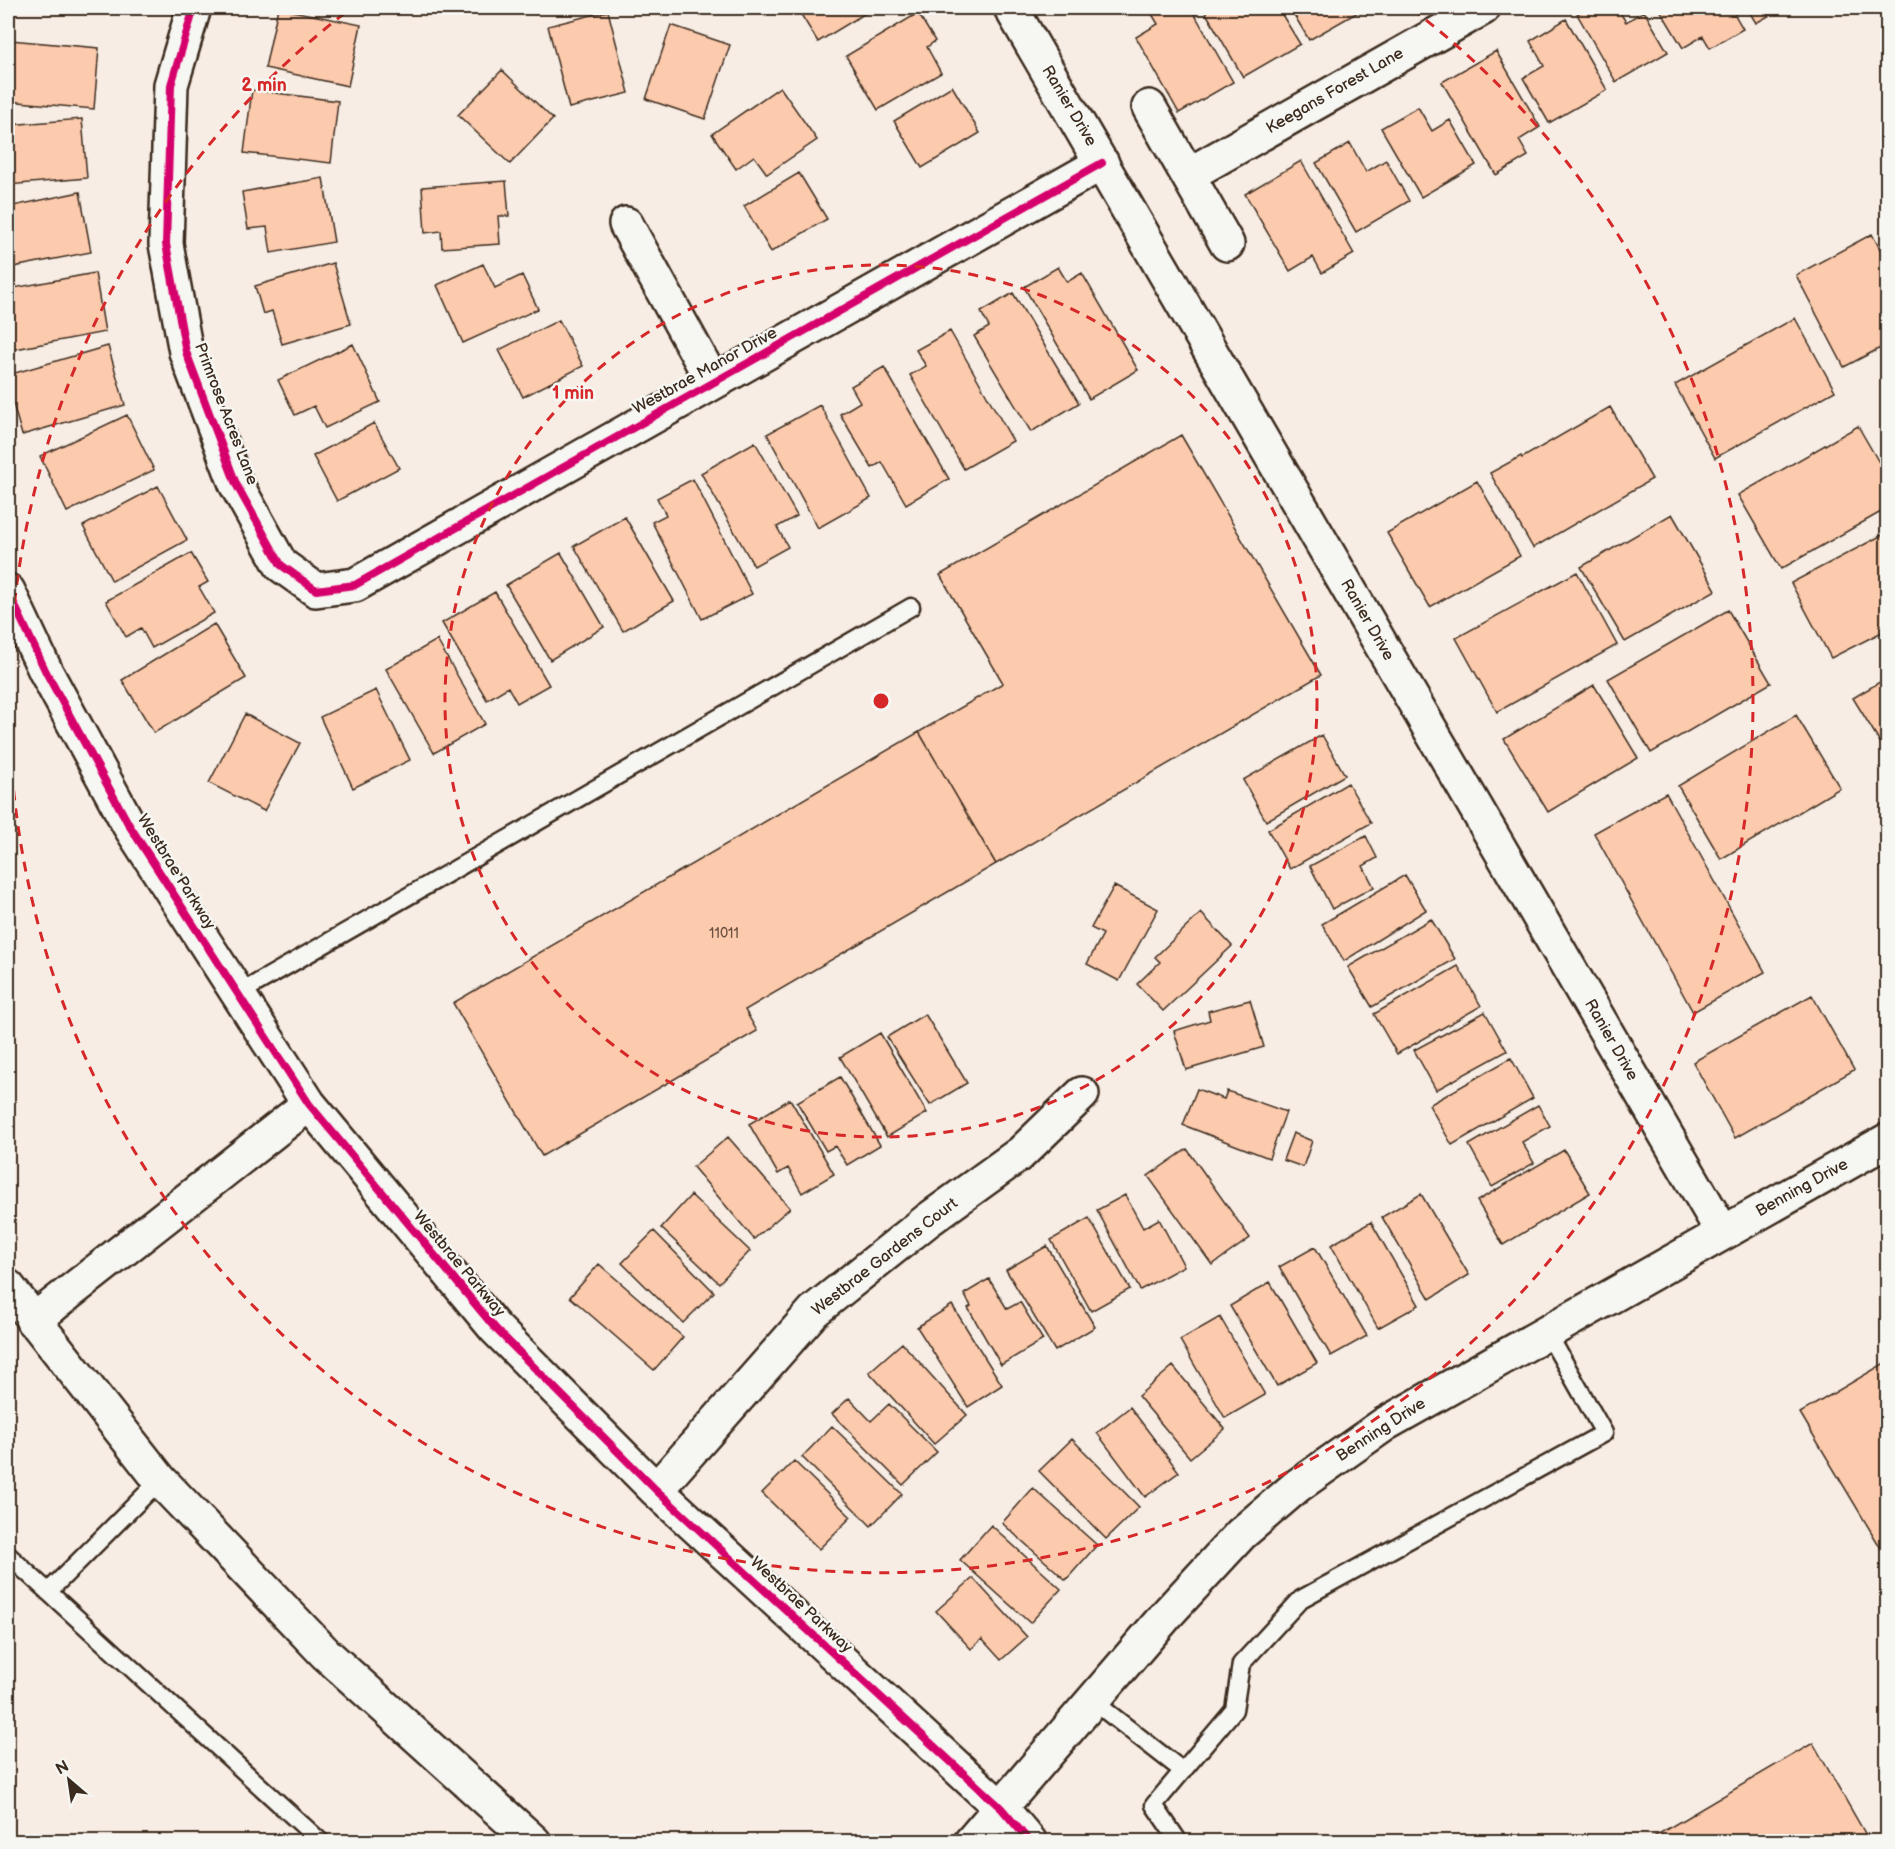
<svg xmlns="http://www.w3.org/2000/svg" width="1895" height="1849" viewBox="0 0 1895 1849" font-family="'Balsamiq Sans',sans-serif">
<rect width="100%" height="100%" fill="#f7ede4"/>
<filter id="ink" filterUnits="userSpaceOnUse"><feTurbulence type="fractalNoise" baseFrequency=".0167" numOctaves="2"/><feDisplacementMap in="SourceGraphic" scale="12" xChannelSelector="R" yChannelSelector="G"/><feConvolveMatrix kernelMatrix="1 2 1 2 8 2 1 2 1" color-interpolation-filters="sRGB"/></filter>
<g filter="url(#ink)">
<path fill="#fccaac" stroke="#3b2a1e" stroke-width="1.5" d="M 278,8 L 361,25 L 348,86 L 265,68 Z
M 797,8 L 874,8 L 818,42 Z
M 1151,8 L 1191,8 L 1233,82 L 1179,113 L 1136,37 L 1158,24 L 1149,9 Z
M 1203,8 L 1278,8 L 1300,44 L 1243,77 Z
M 1290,8 L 1358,8 L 1360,11 L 1309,40 Z
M 1587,8 L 1617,8 L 1626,22 L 1644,11 L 1668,52 L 1616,82 L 1577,14 Z
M 1659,8 L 1731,8 L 1743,29 L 1710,48 L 1703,36 L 1683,48 Z
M 1747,8 L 1783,8 L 1756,23 Z
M 608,11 L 629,93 L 569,108 L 548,26 Z
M 918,13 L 935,41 L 927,47 L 941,73 L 878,110 L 846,56 Z
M 1566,19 L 1607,90 L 1549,123 L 1523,78 L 1544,66 L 1530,41 Z
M 671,25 L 730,45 L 705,119 L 646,99 Z
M 10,40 L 99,48 L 94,109 L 8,101 L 8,64 Z
M 1496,51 L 1540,127 L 1519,140 L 1528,156 L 1496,175 L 1442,82 Z
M 502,70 L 553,119 L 510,164 L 458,115 Z
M 952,86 L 980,133 L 922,168 L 894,121 Z
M 780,87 L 817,140 L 767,174 L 754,156 L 736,169 L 712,134 Z
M 252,90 L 338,101 L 331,163 L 244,153 Z
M 1418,107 L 1432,131 L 1450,120 L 1476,165 L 1421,197 L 1381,128 Z
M 82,119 L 87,178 L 8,185 L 8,125 Z
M 1350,143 L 1366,172 L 1386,160 L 1409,201 L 1356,232 L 1316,163 Z
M 1301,161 L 1354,254 L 1322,273 L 1313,257 L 1290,271 L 1245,194 Z
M 799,173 L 827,219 L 771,252 L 744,206 Z
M 323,178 L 334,242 L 271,253 L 267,227 L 248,229 L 242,192 Z
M 506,181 L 509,216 L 498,216 L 500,244 L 442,248 L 441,231 L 425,233 L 422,187 Z
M 80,192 L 91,252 L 8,268 L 8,207 Z
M 1872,234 L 1888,264 L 1888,344 L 1844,367 L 1796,275 Z
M 333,263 L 351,324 L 282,344 L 272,311 L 263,314 L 255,286 Z
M 483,264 L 495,288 L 522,275 L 538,309 L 463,343 L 437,285 Z
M 1058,267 L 1067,282 L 1082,273 L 1138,370 L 1089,399 L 1024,287 Z
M 95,273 L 105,332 L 10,350 L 8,333 L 8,289 Z
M 1013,293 L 1079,403 L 1031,432 L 974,336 L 989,327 L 981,312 Z
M 1795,318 L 1835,391 L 1715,458 L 1675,385 Z
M 559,320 L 583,366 L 523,397 L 499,350 Z
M 950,331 L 1013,441 L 964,469 L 910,375 L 926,366 L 916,350 Z
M 353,344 L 380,402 L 325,428 L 314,406 L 295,415 L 278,380 Z
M 108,346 L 125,405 L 22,435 L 8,387 L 8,375 Z
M 884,367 L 949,479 L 906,504 L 882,462 L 872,468 L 840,414 L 860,402 L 851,386 Z
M 820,405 L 871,498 L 818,528 L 767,434 Z
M 1610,407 L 1652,479 L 1533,548 L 1490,473 L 1521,456 L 1522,458 Z
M 127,415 L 154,470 L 67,512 L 40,456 Z
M 374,423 L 399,468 L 337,501 L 313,456 Z
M 1858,426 L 1888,478 L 1888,508 L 1781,569 L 1738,495 Z
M 1181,435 L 1321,675 L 996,864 L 919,732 L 1003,683 L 940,575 Z
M 755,442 L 797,516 L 777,527 L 788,547 L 754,566 L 701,473 Z
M 693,479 L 752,594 L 702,619 L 652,522 L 666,515 L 657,498 Z
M 1477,481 L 1520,556 L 1430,607 L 1387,533 Z
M 158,486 L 187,540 L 112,581 L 83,526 Z
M 1672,514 L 1716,590 L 1625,642 L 1581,567 Z
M 625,517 L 674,601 L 623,631 L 574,546 Z
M 1888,532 L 1888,629 L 1831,658 L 1791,583 Z
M 191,553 L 208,582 L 199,587 L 214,613 L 152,648 L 141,628 L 126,637 L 106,601 Z
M 561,553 L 604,627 L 550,660 L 506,585 Z
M 1577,572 L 1617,645 L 1497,712 L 1456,638 Z
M 495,592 L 549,685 L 517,703 L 508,687 L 487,700 L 442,623 Z
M 1728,610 L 1771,683 L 1651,753 L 1608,679 Z
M 214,624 L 246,678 L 154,733 L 122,680 Z
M 437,640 L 485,724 L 434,753 L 386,669 Z
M 1888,677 L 1888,755 L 1853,698 Z
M 1594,685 L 1638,758 L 1548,812 L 1504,739 Z
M 376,690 L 410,760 L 353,788 L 320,717 Z
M 245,714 L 300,743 L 264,811 L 209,783 Z
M 1796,715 L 1840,788 L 1721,859 L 1678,786 Z
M 919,732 L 996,864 L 745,1010 L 757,1031 L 542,1156 L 453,1003 Z
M 1322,735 L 1345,775 L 1266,821 L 1243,780 Z
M 1348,783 L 1371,823 L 1290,869 L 1268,830 Z
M 1666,793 L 1765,972 L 1693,1012 L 1594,833 Z
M 1366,836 L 1377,858 L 1363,866 L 1374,887 L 1332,909 L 1310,866 Z
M 1405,875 L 1426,910 L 1344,961 L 1322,924 Z
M 1114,886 L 1158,909 L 1119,981 L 1087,964 L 1103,934 L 1091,928 Z
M 1201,913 L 1232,946 L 1163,1011 L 1137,984 L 1160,962 L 1155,957 Z
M 1431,919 L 1455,959 L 1372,1007 L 1348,967 Z
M 1458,966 L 1481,1006 L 1397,1054 L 1374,1014 Z
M 1812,995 L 1854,1070 L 1735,1138 L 1693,1062 Z
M 1250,1000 L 1264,1047 L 1186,1070 L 1174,1031 L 1210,1020 L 1208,1011 Z
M 1485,1012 L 1507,1051 L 1436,1090 L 1414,1050 Z
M 925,1014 L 967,1083 L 930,1105 L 887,1037 Z
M 880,1033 L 927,1113 L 887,1137 L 840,1057 Z
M 1511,1058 L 1533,1098 L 1452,1145 L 1429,1105 Z
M 840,1077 L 880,1145 L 847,1165 L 835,1146 L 826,1151 L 797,1102 Z
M 1197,1089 L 1224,1099 L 1227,1091 L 1286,1112 L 1269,1158 L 1183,1125 Z
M 790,1099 L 834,1174 L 802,1193 L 788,1168 L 778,1174 L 749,1124 Z
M 1538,1105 L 1550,1126 L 1522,1142 L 1534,1163 L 1492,1187 L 1469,1145 Z
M 1293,1133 L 1312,1141 L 1303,1167 L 1283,1160 Z
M 728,1137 L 790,1208 L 754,1239 L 693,1167 Z
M 1187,1149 L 1250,1238 L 1212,1265 L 1148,1176 Z
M 1564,1150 L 1590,1193 L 1503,1245 L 1477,1201 Z
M 1421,1194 L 1469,1275 L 1430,1299 L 1382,1217 Z
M 691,1195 L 750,1251 L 719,1283 L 661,1228 Z
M 1125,1195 L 1143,1228 L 1159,1219 L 1184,1266 L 1140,1290 L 1097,1210 Z
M 1089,1218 L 1130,1289 L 1091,1311 L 1051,1240 Z
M 1371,1222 L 1419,1305 L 1378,1328 L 1331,1245 Z
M 654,1231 L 714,1292 L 683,1323 L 622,1263 Z
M 1047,1246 L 1095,1327 L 1055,1351 L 1006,1270 Z
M 1315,1247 L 1367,1336 L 1331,1356 L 1279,1267 Z
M 599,1264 L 683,1337 L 654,1370 L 570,1297 Z
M 989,1279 L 1007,1309 L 1020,1302 L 1043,1340 L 1001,1365 L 968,1308 L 971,1306 L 964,1294 Z
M 1270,1282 L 1317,1363 L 1277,1386 L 1230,1306 Z
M 952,1305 L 1002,1385 L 968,1407 L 917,1327 Z
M 1220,1317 L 1265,1395 L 1225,1418 L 1180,1340 Z
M 902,1343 L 967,1415 L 934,1444 L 869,1372 Z
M 1888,1361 L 1888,1560 L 1800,1413 Z
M 1173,1366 L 1225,1429 L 1190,1458 L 1138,1396 Z
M 849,1398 L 871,1421 L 889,1404 L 937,1452 L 903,1485 L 832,1414 Z
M 1130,1407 L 1179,1472 L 1145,1497 L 1097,1433 Z
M 832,1426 L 902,1494 L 871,1526 L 802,1457 Z
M 1072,1439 L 1139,1507 L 1106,1539 L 1039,1471 Z
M 794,1461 L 851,1517 L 819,1549 L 762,1493 Z
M 1033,1488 L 1097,1545 L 1066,1580 L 1002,1523 Z
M 991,1525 L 1061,1589 L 1030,1623 L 960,1560 Z
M 973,1578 L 1027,1637 L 1001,1660 L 982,1639 L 971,1649 L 936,1611 Z
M 1813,1743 L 1870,1842 L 1645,1842 Z"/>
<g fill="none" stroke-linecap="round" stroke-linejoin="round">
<defs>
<path id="service" d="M 238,994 L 911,607
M 8,1555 L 321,1842
M 48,1592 L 160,1480
M 1093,1701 L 1183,1771
M 1179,1842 L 1154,1805 L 1234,1710 L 1241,1664 L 1301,1599 L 1604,1433 L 1547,1332"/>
<path id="minor" d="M 194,8 L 171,85 L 166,244 L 186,352 L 236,484 L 281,565 L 316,590 L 355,585 L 1102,163
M 1011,8 L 1723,1233
M 1149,107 L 1227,244
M 1188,175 L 1483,8
M 626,224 L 713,382
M 8,591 L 46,672 L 129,825 L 309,1104 L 495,1328 L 656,1490 L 1001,1808 L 1030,1842
M 8,1287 L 160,1480 L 326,1654 L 534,1842
M 33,1321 L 309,1104
M 656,1490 L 814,1311 L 928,1220 L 1021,1153 L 1082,1094
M 971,1842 L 1168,1613 L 1241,1534 L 1297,1486 L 1385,1424 L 1888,1140"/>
</defs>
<use href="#service" stroke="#3b2a1e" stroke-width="21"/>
<use href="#minor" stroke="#3b2a1e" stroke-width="38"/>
<use href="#service" stroke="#f6f6f2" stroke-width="16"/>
<use href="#minor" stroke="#f6f6f2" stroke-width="33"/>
<defs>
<path id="cycleway" d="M 194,8 L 171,85 L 166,244 L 186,352 L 236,484 L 281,565 L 316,590 L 355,585 L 1102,163
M 8,591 L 46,672 L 129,825 L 309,1104 L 495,1328 L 656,1490 L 1001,1808 L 1030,1842"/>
</defs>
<use href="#cycleway" stroke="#f6f6f2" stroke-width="11"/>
<use href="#cycleway" stroke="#d6006c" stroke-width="8"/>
</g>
</g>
<g fill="none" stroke="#d62828" stroke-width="3" stroke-dasharray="10 8">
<circle cx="881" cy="701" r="436"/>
<path d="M1412 9A872 872 0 1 1 350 9"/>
</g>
<g text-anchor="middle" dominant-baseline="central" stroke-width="5" stroke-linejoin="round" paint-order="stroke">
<g font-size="14" fill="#6b5242">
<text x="724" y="933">11011</text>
</g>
<g font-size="16" fill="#3b2a1e" stroke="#f6f6f2">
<text transform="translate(1335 91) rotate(-30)">Keegans Forest Lane</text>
<text transform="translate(1069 106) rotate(59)">Ranier Drive</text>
<text transform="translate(705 371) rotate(-29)">Westbrae Manor Drive</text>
<text transform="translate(226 414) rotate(69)">Primrose Acres Lane</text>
<text transform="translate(1367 620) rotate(60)">Ranier Drive</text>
<text transform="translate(176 872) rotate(58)">Westbrae Parkway</text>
<text transform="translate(1611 1040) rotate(60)">Ranier Drive</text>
<text transform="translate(1802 1188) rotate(-29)">Benning Drive</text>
<text transform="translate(885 1257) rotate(-38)">Westbrae Gardens Court</text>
<text transform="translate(459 1264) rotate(50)">Westbrae Parkway</text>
<text transform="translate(1381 1430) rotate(-33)">Benning Drive</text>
<text transform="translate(801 1605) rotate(43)">Westbrae Parkway</text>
</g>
</g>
<circle cx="881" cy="701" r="9" fill="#d62828" stroke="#f6f6f2" stroke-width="3"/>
<g font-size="18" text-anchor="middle" font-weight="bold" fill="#d62828" stroke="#f6f6f2" stroke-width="5" stroke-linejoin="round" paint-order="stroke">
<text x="264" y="91">2 min</text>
<text x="573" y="399">1 min</text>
</g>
<rect width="1895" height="1849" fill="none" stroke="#f6f6f2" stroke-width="30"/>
<rect x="15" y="15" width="1865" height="1819" fill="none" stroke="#3b2a1e" stroke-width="2" filter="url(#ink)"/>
<g transform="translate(69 1780) rotate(331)" stroke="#f6f6f2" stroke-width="4.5" paint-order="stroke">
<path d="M0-4.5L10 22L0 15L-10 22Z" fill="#3b2a1e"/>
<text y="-9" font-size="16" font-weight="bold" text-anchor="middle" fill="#3b2a1e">N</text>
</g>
</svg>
